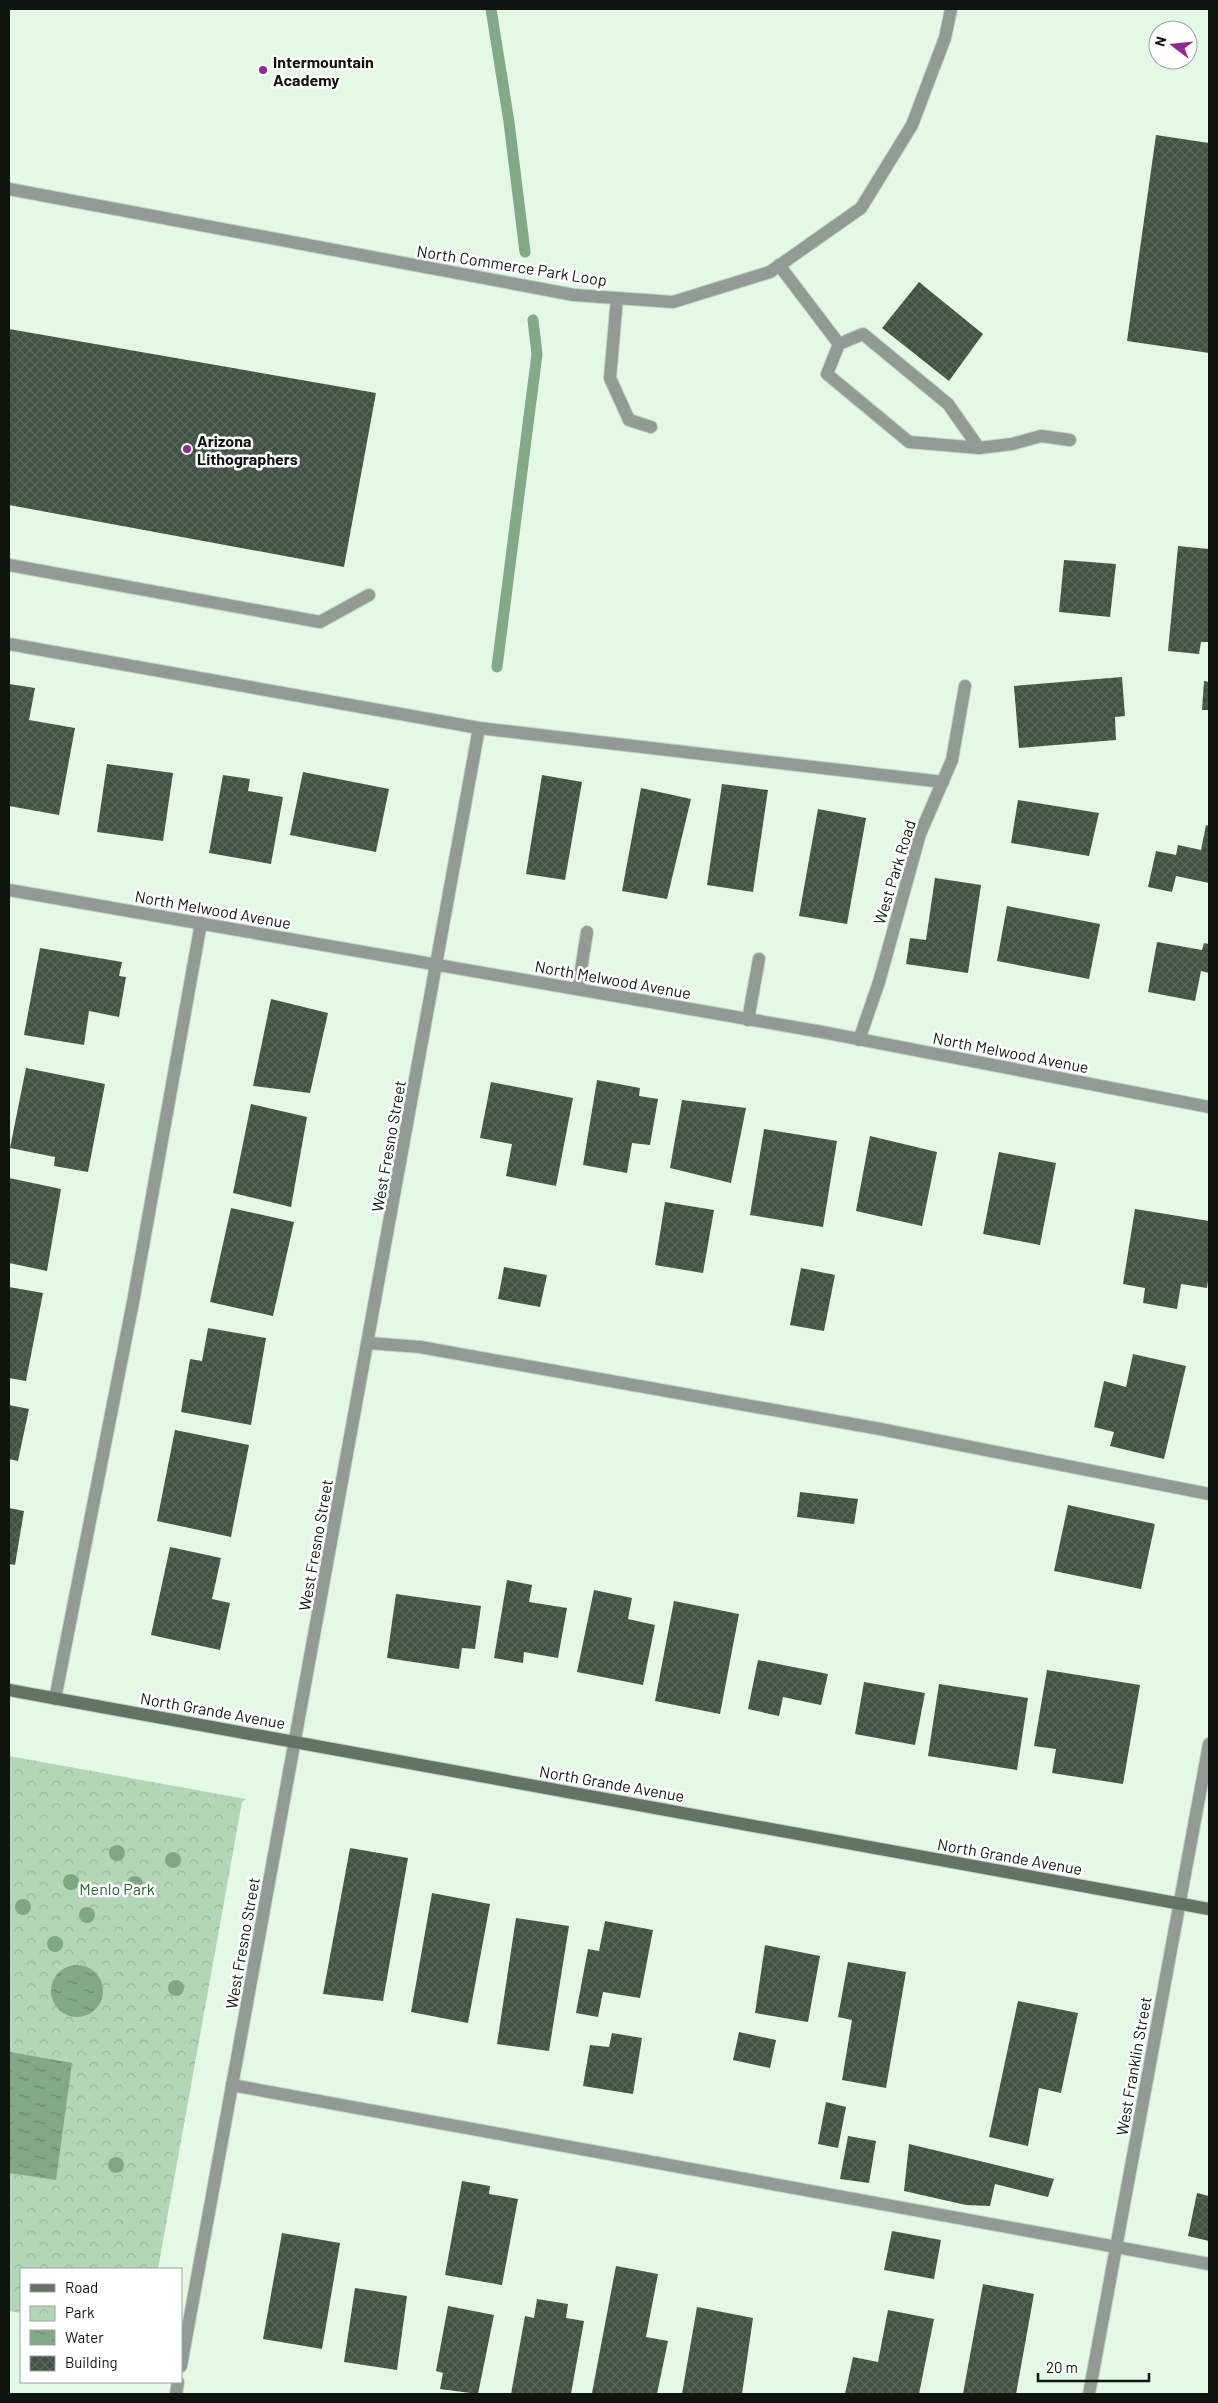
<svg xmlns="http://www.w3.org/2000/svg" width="1218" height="2403" viewBox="0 0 1218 2403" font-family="Barlow,sans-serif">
<defs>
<pattern id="park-crowns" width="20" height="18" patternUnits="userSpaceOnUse" patternTransform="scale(1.25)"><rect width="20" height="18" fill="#b3d6b6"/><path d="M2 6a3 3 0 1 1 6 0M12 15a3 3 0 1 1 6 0" fill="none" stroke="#99b79b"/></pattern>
<pattern id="water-ripples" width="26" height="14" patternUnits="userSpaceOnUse" patternTransform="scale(1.25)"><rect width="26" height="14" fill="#83a986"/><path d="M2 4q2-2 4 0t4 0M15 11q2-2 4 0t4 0" fill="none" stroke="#6a886c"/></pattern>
<pattern id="building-cross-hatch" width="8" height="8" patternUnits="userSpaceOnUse" patternTransform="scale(1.25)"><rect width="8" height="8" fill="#405241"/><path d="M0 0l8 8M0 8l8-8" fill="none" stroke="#586759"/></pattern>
</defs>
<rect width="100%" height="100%" fill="#e4f9e5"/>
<path fill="url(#park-crowns)" d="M 9,1756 L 246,1799 L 242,1802 L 158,2269 L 21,2269 L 21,2313 L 9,2311 Z"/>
<path fill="url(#water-ripples)" d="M51 1991a26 26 0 1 1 52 0a26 26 0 1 1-52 0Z
M 10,2052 L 72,2063 L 56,2180 L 9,2173 Z"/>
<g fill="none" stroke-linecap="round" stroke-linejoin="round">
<path stroke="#83a986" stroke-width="11" d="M 491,9 L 509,122 L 525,252
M 497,667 L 537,354 L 533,320"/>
</g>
<path fill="url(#building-cross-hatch)" d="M 1156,135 L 1209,143 L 1209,353 L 1127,341 Z
M 919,282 L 983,334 L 949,381 L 882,328 Z
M 9,329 L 376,393 L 344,567 L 9,505 Z
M 1178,546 L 1209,549 L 1209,642 L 1201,642 L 1199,654 L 1168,651 Z
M 1064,560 L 1116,564 L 1110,617 L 1059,612 Z
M 1122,677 L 1125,716 L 1115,717 L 1116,740 L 1019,748 L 1014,686 Z
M 1204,681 L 1209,682 L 1209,710 L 1202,710 Z
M 9,684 L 35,688 L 29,720 L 75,728 L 59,815 L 9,806 Z
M 107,764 L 173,773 L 163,841 L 97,832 Z
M 303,772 L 389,789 L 376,852 L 290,835 Z
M 223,775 L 250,779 L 248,791 L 283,797 L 271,864 L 209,853 Z
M 542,775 L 582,782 L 565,880 L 526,874 Z
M 722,784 L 768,790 L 753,892 L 707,885 Z
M 641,788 L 691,799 L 667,899 L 622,891 Z
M 1018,800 L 1099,813 L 1089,856 L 1011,843 Z
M 818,809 L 866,818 L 847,924 L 799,916 Z
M 1206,825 L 1209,826 L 1209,883 L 1176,876 L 1172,892 L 1148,887 L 1156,851 L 1176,855 L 1178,845 L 1201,850 Z
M 935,878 L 981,885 L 968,973 L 906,964 L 910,938 L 926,940 Z
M 1007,906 L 1100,924 L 1089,979 L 997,961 Z
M 1157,942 L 1202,950 L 1204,943 L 1209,944 L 1209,973 L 1201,971 L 1195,1001 L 1148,992 Z
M 40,948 L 122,962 L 119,976 L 126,977 L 119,1017 L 89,1011 L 84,1045 L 24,1035 Z
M 271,999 L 328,1013 L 310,1093 L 253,1086 Z
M 26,1068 L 105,1084 L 88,1172 L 54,1166 L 55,1157 L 10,1148 Z
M 597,1080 L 640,1088 L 639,1096 L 658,1099 L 650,1145 L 632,1143 L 627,1173 L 583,1165 Z
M 491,1082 L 573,1098 L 556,1186 L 506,1176 L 512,1144 L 480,1138 Z
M 682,1100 L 746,1108 L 731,1183 L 670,1168 Z
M 251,1104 L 307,1117 L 291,1207 L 233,1193 Z
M 764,1129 L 837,1141 L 823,1227 L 750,1215 Z
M 870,1136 L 937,1152 L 922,1226 L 856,1211 Z
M 999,1152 L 1056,1163 L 1040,1245 L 983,1234 Z
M 9,1178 L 61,1189 L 47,1271 L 9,1263 Z
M 665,1202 L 714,1210 L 703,1273 L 655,1265 Z
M 231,1208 L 294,1222 L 273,1316 L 210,1302 Z
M 1135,1209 L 1209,1221 L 1209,1273 L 1207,1288 L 1181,1284 L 1177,1309 L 1143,1303 L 1145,1288 L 1123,1284 Z
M 504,1267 L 547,1275 L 540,1307 L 498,1299 Z
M 801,1268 L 835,1275 L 824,1331 L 790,1325 Z
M 9,1287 L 43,1293 L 26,1381 L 9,1378 Z
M 208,1328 L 266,1338 L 251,1425 L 181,1412 L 190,1359 L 202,1361 Z
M 1133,1354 L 1186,1366 L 1164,1459 L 1110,1446 L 1114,1432 L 1094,1427 L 1104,1381 L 1126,1387 Z
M 9,1405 L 29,1409 L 18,1461 L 9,1459 Z
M 175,1430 L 249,1445 L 231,1537 L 157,1521 Z
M 800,1492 L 858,1499 L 854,1524 L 797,1517 Z
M 1068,1505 L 1155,1524 L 1141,1589 L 1054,1571 Z
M 9,1508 L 24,1511 L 15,1565 L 9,1564 Z
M 170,1547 L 221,1558 L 212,1599 L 230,1603 L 220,1650 L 151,1635 Z
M 507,1580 L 532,1585 L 529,1602 L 567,1608 L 558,1658 L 524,1652 L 523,1663 L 494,1658 Z
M 594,1590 L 632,1598 L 628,1619 L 655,1625 L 643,1685 L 577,1672 Z
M 396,1594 L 481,1606 L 475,1649 L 462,1648 L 459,1669 L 387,1658 Z
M 674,1601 L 739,1614 L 720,1714 L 655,1701 Z
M 758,1660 L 828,1674 L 821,1705 L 783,1697 L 779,1716 L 748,1709 Z
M 1047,1670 L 1140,1685 L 1123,1784 L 1052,1773 L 1056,1749 L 1034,1746 Z
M 864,1682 L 925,1693 L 915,1745 L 855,1734 Z
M 939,1684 L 1028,1698 L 1017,1770 L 928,1756 Z
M 350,1848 L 408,1858 L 383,2001 L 323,1994 Z
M 432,1893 L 490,1904 L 468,2023 L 411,2012 Z
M 516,1918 L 569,1926 L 549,2051 L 497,2044 Z
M 605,1921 L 653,1930 L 640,1998 L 603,1992 L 598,2017 L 576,2013 L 588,1949 L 599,1951 Z
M 765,1945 L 820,1956 L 808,2022 L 755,2013 Z
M 848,1962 L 906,1972 L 886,2088 L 842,2080 L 852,2020 L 838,2017 Z
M 1018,2001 L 1078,2013 L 1061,2093 L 1039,2088 L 1028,2146 L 989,2137 Z
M 739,2032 L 776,2040 L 770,2068 L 733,2060 Z
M 612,2033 L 642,2038 L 633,2094 L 583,2086 L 590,2045 L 609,2047 Z
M 826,2102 L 846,2107 L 838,2148 L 818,2144 Z
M 848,2136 L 876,2141 L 869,2183 L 840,2179 Z
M 909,2144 L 1054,2179 L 1048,2197 L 995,2184 L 990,2206 L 966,2205 L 904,2191 Z
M 462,2181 L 490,2186 L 489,2194 L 518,2199 L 502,2285 L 445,2275 Z
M 1197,2193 L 1209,2196 L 1209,2241 L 1188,2236 Z
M 892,2231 L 941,2240 L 934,2279 L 884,2270 Z
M 282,2233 L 340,2243 L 322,2349 L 263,2339 Z
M 616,2266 L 658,2274 L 646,2337 L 668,2341 L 657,2394 L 592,2393 Z
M 983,2284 L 1034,2294 L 1016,2394 L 963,2394 Z
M 355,2288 L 407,2296 L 397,2370 L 344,2362 Z
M 537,2299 L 568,2304 L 566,2318 L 584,2321 L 571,2394 L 511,2394 L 525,2316 L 534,2318 Z
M 448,2306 L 494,2315 L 478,2394 L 440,2389 L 443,2373 L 436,2371 Z
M 697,2307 L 753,2318 L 742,2394 L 682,2394 Z
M 888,2310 L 934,2319 L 919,2394 L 845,2394 L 853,2357 L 878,2362 Z"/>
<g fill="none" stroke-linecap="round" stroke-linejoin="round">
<defs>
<path id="lane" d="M 779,265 L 839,344
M 617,298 L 610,378 L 629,420 L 651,427
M 979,448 L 948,404 L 863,334 L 839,344 L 827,374 L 909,442 L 979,448 L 1012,444 L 1041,436 L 1070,440
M 9,565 L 320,622 L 369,595
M 9,644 L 479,728 L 943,782
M 578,989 L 587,932
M 748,1020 L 759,959
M 368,1343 L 420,1347 L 880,1429 L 1209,1494
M 55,1699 L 133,1302 L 201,923
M 232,2085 L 1209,2264"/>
<path id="street" d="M 9,189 L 574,295 L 673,302 L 770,272 L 861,208 L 912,125 L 945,38 L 951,9
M 9,890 L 822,1032 L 1209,1107
M 859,1040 L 879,982 L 920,834 L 952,760 L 965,686
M 181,2366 L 479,728
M 176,2394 L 178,2382
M 1089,2394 L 1209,1744"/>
<path id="secondary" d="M 9,1690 L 1209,1909"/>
</defs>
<use href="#lane" stroke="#c2d5c3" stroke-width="14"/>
<use href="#street" stroke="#c2d5c3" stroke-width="14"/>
<use href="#secondary" stroke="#c2d5c3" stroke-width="14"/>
<use href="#lane" stroke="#929b93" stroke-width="12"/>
<use href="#street" stroke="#929b93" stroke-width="12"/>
<use href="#secondary" stroke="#657266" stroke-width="12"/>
</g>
<g fill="#7fa784">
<circle cx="117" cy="1853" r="8"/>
<circle cx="173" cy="1860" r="8"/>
<circle cx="71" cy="1882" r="8"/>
<circle cx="135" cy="1884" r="8"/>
<circle cx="23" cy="1907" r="8"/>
<circle cx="87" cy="1915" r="8"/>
<circle cx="55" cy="1944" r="8"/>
<circle cx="176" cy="1988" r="8"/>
<circle cx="116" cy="2165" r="8"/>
</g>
<g fill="#8f2a91" stroke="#fff" stroke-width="2">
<circle cx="263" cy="70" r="5"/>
<circle cx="187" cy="449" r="5"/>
</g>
<g text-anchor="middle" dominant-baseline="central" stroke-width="5" stroke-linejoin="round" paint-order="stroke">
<g font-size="16" font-weight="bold" fill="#0e150e" stroke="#fff" text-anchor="start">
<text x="273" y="61">Intermountain<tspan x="273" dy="18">Academy</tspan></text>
<text x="197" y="440">Arizona<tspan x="197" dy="18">Lithographers</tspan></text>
</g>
<g font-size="16" fill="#0e150e" stroke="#fff">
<text transform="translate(512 265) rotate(9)">North Commerce Park Loop</text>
<text transform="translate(894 872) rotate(-73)">West Park Road</text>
<text transform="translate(213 909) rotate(10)">North Melwood Avenue</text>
<text transform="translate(613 979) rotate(10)">North Melwood Avenue</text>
<text transform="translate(1011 1052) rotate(11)">North Melwood Avenue</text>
<text transform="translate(388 1146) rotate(-80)">West Fresno Street</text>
<text transform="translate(315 1545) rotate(-80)">West Fresno Street</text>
<text transform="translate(213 1710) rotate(10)">North Grande Avenue</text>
<text transform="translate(612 1783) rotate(10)">North Grande Avenue</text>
<text transform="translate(1010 1856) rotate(10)">North Grande Avenue</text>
<text transform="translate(242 1943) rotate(-80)">West Fresno Street</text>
<text transform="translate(1133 2066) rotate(-80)">West Franklin Street</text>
</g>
<g font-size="16" fill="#2c6435" stroke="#fff">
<text x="117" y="1888">Menlo Park</text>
</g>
</g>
<rect width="1218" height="2403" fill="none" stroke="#0e150e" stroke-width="20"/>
<rect x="20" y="2268" width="162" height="115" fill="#ffffff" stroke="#9fa19f"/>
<rect x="30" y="2284" width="25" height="8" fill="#657266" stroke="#9fa19f"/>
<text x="65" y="2293" font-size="15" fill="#0e150e">Road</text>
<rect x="30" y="2306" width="25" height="15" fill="url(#park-crowns)" stroke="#9fa19f"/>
<text x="65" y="2318" font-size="15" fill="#0e150e">Park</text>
<rect x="30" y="2330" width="25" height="15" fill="url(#water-ripples)" stroke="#9fa19f"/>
<text x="65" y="2343" font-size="15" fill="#0e150e">Water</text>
<rect x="30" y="2356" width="25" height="15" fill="url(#building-cross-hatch)" stroke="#9fa19f"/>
<text x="65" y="2368" font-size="15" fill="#0e150e">Building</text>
<g transform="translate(1173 45) rotate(286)"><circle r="24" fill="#ffffff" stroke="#9fa19f"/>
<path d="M0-4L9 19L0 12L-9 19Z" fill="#8f2a91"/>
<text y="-8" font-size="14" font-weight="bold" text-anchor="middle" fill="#0e150e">N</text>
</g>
<path d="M1038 2373v8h111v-8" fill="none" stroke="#0e150e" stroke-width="2.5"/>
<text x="1046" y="2373" font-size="15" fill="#0e150e" stroke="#ffffff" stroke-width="4" paint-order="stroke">20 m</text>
</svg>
